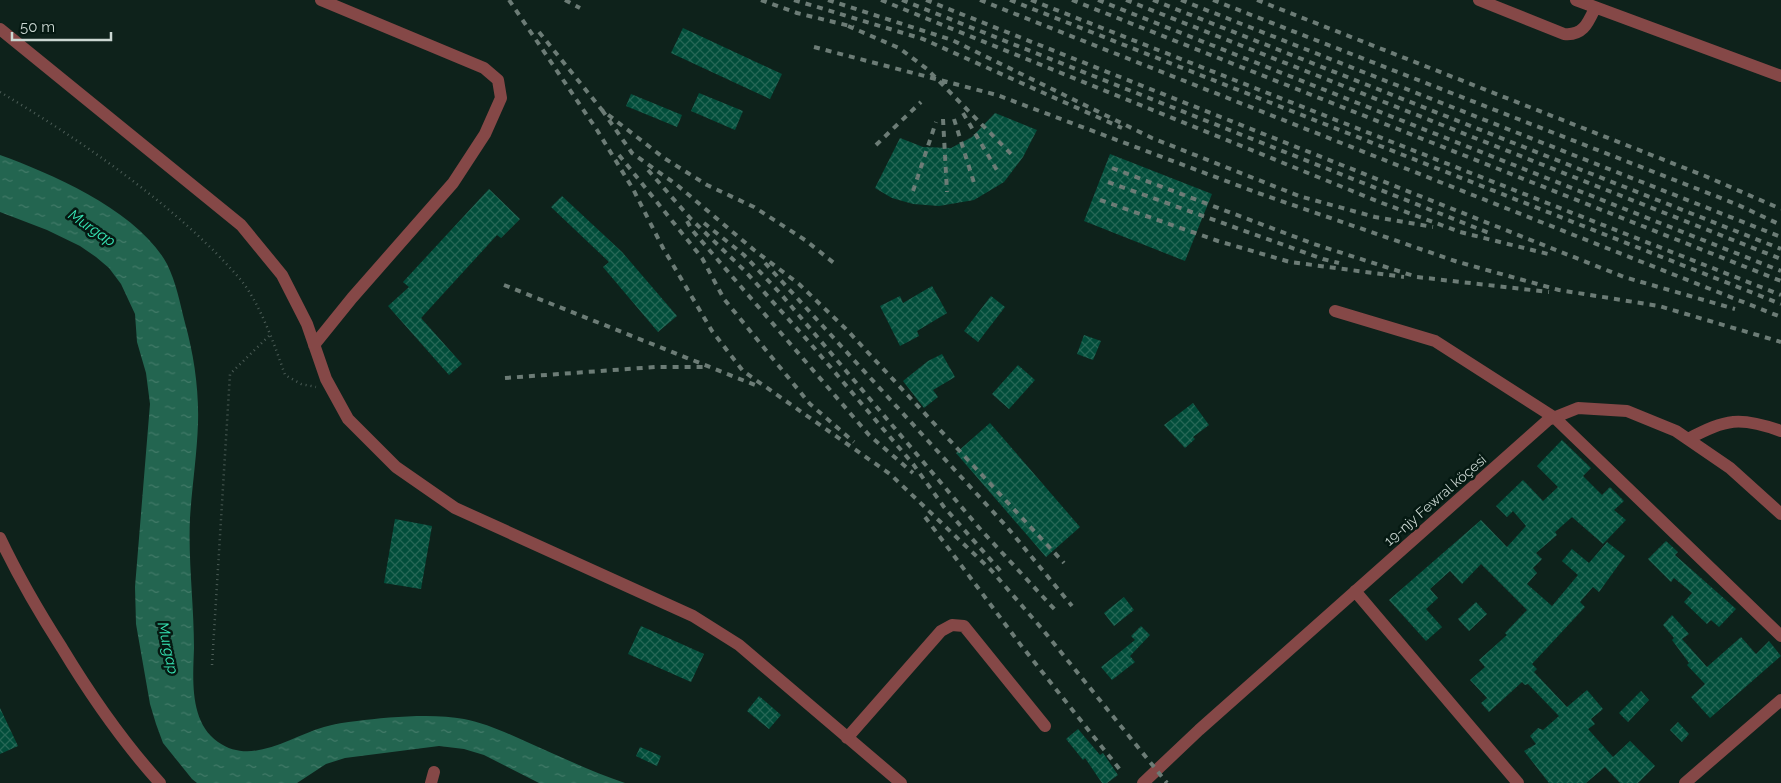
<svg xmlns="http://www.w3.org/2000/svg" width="1781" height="783" viewBox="0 0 1781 783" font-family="Raleway,sans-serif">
<defs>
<pattern id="water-ripples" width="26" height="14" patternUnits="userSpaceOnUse" patternTransform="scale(1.25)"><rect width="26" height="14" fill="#236550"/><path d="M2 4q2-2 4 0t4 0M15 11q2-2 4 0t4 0" fill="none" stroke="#427a68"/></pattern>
<pattern id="building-cross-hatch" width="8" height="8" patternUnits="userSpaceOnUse" patternTransform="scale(1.25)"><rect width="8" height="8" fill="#024e3b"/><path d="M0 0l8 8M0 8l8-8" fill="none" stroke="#266756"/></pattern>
</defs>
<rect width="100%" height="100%" fill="#0e221b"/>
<path fill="url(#water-ripples)" d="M 0,155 C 53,174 139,212 167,264 C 176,282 180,303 185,323 C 194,355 199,390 198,423 C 197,455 192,486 190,518 C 188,561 194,604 194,648 C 193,678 189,722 218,742 C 252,766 289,737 324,727 C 334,724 346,722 357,721 C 387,717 434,713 464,719 C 485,723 507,733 527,742 C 559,756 592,772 625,783 L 539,783 L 484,755 L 464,749 L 439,746 L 345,758 L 326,764 L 297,783 L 197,783 L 192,779 L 163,743 L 156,724 L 150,704 L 136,624 L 135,587 L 150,404 L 146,373 L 137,342 L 135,314 L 121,284 L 109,268 L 96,257 L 80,246 L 47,230 L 0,212 Z"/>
<path fill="url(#building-cross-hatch)" d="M 683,28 L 782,74 L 770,99 L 671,53 Z
M 699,93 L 743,111 L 735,130 L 691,111 Z
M 631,94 L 682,115 L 677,127 L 626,106 Z
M 995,113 L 1037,130 L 1023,157 L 1004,182 L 974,200 L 939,206 L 913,204 L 892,198 L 875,188 L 900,138 L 923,147 L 951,148 L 972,137 Z
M 1110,154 L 1212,194 L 1185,261 L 1084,221 Z
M 489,189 L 520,219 L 501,238 L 497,235 L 421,318 L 462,364 L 449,375 L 388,306 L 409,287 L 403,282 Z
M 562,196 L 622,252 L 677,316 L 658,332 L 603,267 L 609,262 L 551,207 Z
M 932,286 L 947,313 L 917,331 L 919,336 L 900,346 L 880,306 L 900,296 L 903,303 Z
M 991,296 L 1005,307 L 978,342 L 964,331 Z
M 1084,335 L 1101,341 L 1093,360 L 1077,354 Z
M 942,354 L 955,377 L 933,390 L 938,397 L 924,408 L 903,381 L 928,361 Z
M 1018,365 L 1035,380 L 1009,409 L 992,394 Z
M 1193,403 L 1209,425 L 1193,437 L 1195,439 L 1185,448 L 1164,425 Z
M 990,423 L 1080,527 L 1046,557 L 956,453 Z
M 1562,440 L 1591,468 L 1583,476 L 1602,495 L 1610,487 L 1624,501 L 1614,510 L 1626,520 L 1603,544 L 1572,517 L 1555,532 L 1557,535 L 1536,553 L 1542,559 L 1533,568 L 1537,573 L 1527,584 L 1552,606 L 1578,575 L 1562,561 L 1572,549 L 1589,563 L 1607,542 L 1625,556 L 1599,592 L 1593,587 L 1580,602 L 1585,607 L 1532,664 L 1537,669 L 1534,672 L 1567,707 L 1587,690 L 1603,709 L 1591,719 L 1595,724 L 1588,729 L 1613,757 L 1630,741 L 1655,766 L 1638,783 L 1620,783 L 1605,767 L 1586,783 L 1549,783 L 1524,751 L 1536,744 L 1530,736 L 1538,728 L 1543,730 L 1559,716 L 1528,684 L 1525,685 L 1522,682 L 1489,712 L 1481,703 L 1487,698 L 1470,680 L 1485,667 L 1479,660 L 1507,635 L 1505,633 L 1527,610 L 1481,564 L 1462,584 L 1450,571 L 1430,589 L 1438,598 L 1426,609 L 1442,627 L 1426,641 L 1389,600 L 1481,520 L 1507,547 L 1526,526 L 1513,511 L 1507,517 L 1496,506 L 1523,480 L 1543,501 L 1558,487 L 1537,466 Z
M 395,519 L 432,526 L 421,589 L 384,583 Z
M 1666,541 L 1678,552 L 1675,555 L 1736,609 L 1719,627 L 1711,620 L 1707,624 L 1684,602 L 1692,593 L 1674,578 L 1671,582 L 1648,559 Z
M 1124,597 L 1134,610 L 1114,626 L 1104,613 Z
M 1476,602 L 1487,614 L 1469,631 L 1458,619 Z
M 1672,615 L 1689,634 L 1682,639 L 1707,667 L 1741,637 L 1756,654 L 1769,641 L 1781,656 L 1710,718 L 1691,697 L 1705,684 L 1687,665 L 1689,663 L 1672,640 L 1674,638 L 1663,625 Z
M 641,626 L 704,654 L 691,682 L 628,654 Z
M 1141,626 L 1150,635 L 1130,656 L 1135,662 L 1112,680 L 1101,667 L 1135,640 L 1131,636 Z
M 1641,691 L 1649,700 L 1628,722 L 1619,713 Z
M 759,696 L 781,715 L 769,729 L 747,711 Z
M 0,708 L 18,746 L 0,754 Z
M 1678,722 L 1689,734 L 1682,742 L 1670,730 Z
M 1078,729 L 1100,755 L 1103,753 L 1118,775 L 1107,783 L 1102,783 L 1085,758 L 1083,760 L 1066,739 Z
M 640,747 L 661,756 L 657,766 L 636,756 Z"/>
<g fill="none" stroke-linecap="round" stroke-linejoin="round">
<path stroke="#4c5d57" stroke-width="2.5" stroke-dasharray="1 4" stroke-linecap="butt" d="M 0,92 C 81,140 179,208 240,279 C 260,303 275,346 285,375 L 301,384 L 316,387
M 212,665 L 230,374 L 271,334"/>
<path stroke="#854847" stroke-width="12" d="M 1479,0 L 1564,34 C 1583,36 1588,23 1595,8
M 1576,0 L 1781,76
M 0,29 L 241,225 L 282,275 L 307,324 L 326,379 L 348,419 L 396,467 L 455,508 L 693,616 L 739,645 L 901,783
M 1335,311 L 1435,341 L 1555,418 L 1781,636
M 314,345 L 352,298 L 453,183 L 485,134 L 501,98 L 498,80 L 484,68 L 321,0
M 1688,439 C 1727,419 1739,416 1781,431
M 0,538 C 18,576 39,612 62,648 C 91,696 122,741 160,783
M 1355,591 L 1518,783
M 847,738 L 941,631 L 952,625 L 964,626 L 1045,726
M 431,783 L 434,772
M 1143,783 L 1199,730 L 1548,420 L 1578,408 L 1627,411 L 1676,431 L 1730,468 L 1781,514
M 1685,783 L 1781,700"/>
<path stroke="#6c7c76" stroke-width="4" stroke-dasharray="6 6" stroke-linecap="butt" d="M 509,0 L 597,130 L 633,189 L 663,248 L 712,331 L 743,371 L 890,474 L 991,570 L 1043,630 L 1167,783
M 565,0 L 580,8
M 761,0 L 797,13 L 854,27
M 794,0 L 923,39 L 1122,128
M 828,0 L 952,40 L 1152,138 L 1299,196 L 1375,217 L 1433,227
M 881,0 L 1382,203 L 1460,232 L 1552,255
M 902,0 L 1489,233
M 926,0 L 1624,277 L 1735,309
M 980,0 L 1781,317
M 1010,0 L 1781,304
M 1031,0 L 1781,295
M 1072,0 L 1781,281
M 1098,0 L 1781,271
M 1126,0 L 1781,259
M 1153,0 L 1781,249
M 1181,0 L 1781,237
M 1213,0 L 1736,204 L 1781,225
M 1257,0 L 1705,176 L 1781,209
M 848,26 L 899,48 L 927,69 L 1011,154
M 539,32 L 602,110 L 664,158 L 707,185 L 754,207 L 805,240 L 834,263
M 814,47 L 997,95 L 1258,193 L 1458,262 L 1559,290 L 1659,306 L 1781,342
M 602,110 L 632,153 L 677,185 L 754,250 L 799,284 L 847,330 L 1064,563
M 963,113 L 998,172
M 943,119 L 947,192
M 954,119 L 975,186
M 876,145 L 921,102
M 619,155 L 702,258 L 724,299 L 810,404 L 854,442
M 1112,168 L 1314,244 L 1417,277 L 1549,292
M 648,170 L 691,219 L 745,271 L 809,342 L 913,464 L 944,507 L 1004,575
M 1108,182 L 1323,259 L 1339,263
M 913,191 L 936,122
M 1100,200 L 1218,241 L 1290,262 L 1404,277
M 687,221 L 692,230 L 869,435 L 913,473
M 704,223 L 744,255 L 780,293 L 981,530 L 1058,613
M 765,263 L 1007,527 L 1072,606
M 504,285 L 755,385
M 505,378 L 655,367 L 703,367
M 925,517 L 1020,644 L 1121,771"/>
</g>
<g text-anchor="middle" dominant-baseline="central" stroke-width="5" stroke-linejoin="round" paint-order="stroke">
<g font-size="14" fill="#cbd7d2" stroke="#051912">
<text transform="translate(1435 500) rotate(-41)">19-njy Fewral köçesi</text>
</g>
<g font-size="15" font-style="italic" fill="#37e7b6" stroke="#051912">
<text transform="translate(92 228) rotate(34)">Murgap</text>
<text transform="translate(168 648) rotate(78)">Murgap</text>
</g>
</g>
<path d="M12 32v8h99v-8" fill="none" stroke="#cbd7d2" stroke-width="2.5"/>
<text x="20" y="32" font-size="15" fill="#cbd7d2" stroke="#051912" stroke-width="4" paint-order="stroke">50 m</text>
</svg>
